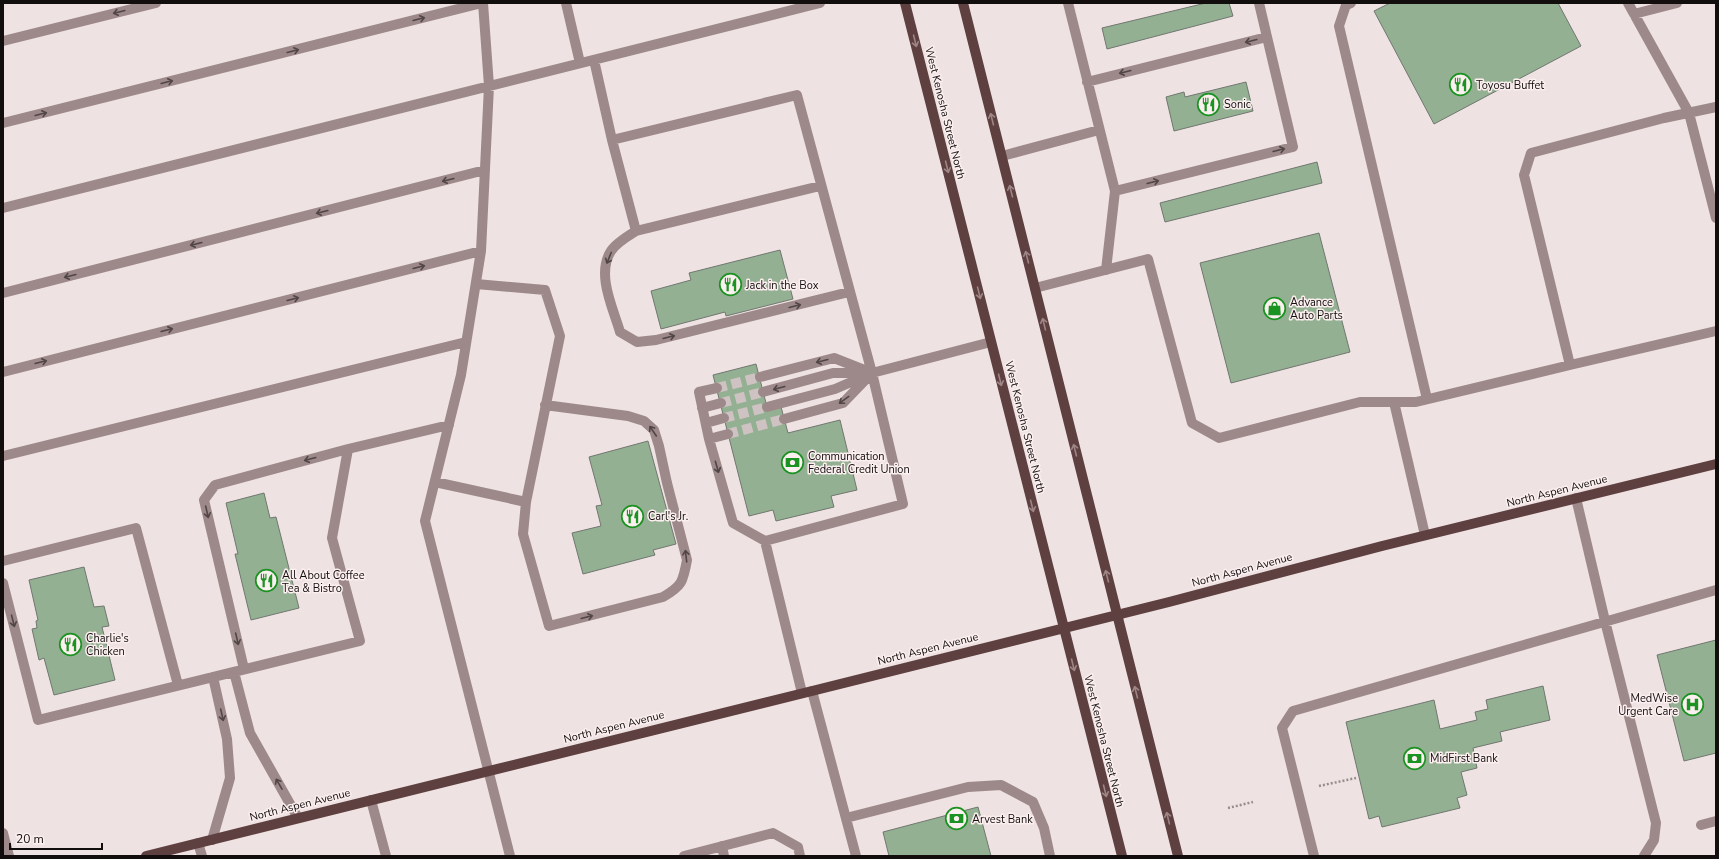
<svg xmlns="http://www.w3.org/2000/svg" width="1719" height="859" viewBox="0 0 1719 859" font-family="'Nunito Sans',sans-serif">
<rect width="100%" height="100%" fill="#efe2e2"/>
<path fill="#94b092" stroke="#707770" d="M 1206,3 L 1229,3 L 1233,16 L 1107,49 L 1102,28 Z
M 1390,3 L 1558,3 L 1581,46 L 1434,124 L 1374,11 Z
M 1246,82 L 1253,111 L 1174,131 L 1166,97 L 1184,92 L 1185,97 Z
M 1317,162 L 1322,183 L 1165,222 L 1160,203 Z
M 1319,233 L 1350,352 L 1231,383 L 1200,263 Z
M 780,250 L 793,299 L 726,316 L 725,312 L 661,329 L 651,291 L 691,280 L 689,273 Z
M 756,364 L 767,407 L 780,403 L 788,433 L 840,420 L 857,490 L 831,496 L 834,507 L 776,521 L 773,510 L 749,516 L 713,375 Z
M 648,441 L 676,544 L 653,550 L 655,555 L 583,574 L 572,533 L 601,526 L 596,506 L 602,505 L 589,457 Z
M 264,493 L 270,518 L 276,517 L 299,608 L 251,620 L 235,554 L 238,554 L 226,503 Z
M 84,567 L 94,607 L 104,606 L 109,626 L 102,627 L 115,680 L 54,695 L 44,658 L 39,660 L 32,629 L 37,628 L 36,621 L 38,620 L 29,580 Z
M 1716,640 L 1716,753 L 1684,761 L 1657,655 Z
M 1543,686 L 1550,720 L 1500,732 L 1502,741 L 1473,748 L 1477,768 L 1461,772 L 1467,795 L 1457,798 L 1460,808 L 1382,827 L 1379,816 L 1369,819 L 1346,722 L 1434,700 L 1440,729 L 1477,720 L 1475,712 L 1488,709 L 1486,700 Z
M 978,807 L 991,856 L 889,856 L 883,832 Z"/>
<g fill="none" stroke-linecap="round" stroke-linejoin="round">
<path stroke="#cec2c2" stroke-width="10" stroke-dasharray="10 5" stroke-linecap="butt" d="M 717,388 L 760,377
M 721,403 L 763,392
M 724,418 L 767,407
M 728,434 L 784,419"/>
<path stroke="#968d8d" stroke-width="2.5" stroke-dasharray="2 2" stroke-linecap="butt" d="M 1319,786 L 1356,778
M 1228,808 L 1253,802"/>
<path stroke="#9d898a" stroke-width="10" d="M 483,3 L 489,86 L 481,251 L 461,375 L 425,521 L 510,856
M 566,3 L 580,63
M 1068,3 L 1115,191 L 1106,270
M 1259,3 L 1267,37
M 1351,3 L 1346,5 L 1339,26 L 1427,399
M 1628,3 L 1689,113 L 1716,218
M 1634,14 L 1677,3
M 3,41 L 156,3
M 594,60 L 612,140 L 797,95 L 872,373 L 903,504 L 765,541 L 802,693
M 1087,82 L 1267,37 L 1293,147 L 1115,191
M 3,123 L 482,3
M 612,140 L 636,231 L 820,186
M 1002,156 L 1099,130
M 3,208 L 820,3
M 636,231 C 628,236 616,243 611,251 C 596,274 613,308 620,332 L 637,342 L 656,340 L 849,292
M 476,284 L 545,290 L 560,336 L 526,502 L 523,534 L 549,626 L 663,597 C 682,586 683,582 687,560 L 667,483 L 659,446 L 654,430 L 644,421 L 628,416 L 545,405
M 1035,288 L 1148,259 L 1192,423 L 1219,438 L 1360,402 L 1416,402 L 1570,365 L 1524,175 L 1531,153 L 1664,118 L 1716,107
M 3,293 L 485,170
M 1570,365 L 1716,331
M 3,372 L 481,251
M 760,377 L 834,358 L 872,373
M 717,388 L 699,392 L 709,439 L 733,523 L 765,541
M 763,392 L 833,373 L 866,373
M 1394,402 L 1425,535
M 767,407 L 835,389 L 872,373 L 991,342
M 702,408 L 721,403
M 784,419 L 843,403 L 869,376
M 706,423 L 724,418
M 709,439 L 728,434
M 3,456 L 466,342
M 435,482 L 526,502
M 1576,498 L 1605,621 L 1656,823 L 1654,840 L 1644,856
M 3,561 L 136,528 L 178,685
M 3,583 L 38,720 L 360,641 L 332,538 L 348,449 L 449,425
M 244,669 L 204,500 L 215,485 L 348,449
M 234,672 L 250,733 L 298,818
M 812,691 L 856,856
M 371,800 L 386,856
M 846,818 L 968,787 L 1001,785 L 1033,802 L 1044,828 L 1050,856
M 1701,825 L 1716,821
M 3,833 L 9,856
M 212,840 L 230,778 L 227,739 L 213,677
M 198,843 L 202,856
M 722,846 L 724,856
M 684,856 L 773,833 L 798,847 L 800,856
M 1314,856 L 1282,728 L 1293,711 L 1716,590"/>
<path stroke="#5f4041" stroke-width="10" d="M 905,3 L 1122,856
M 963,3 L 1178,856
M 146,856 L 812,691 L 1169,602 L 1382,546 L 1716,464"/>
</g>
<defs><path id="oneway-shaft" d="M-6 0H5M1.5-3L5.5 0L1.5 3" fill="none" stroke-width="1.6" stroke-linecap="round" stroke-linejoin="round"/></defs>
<g stroke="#514546">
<use href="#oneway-shaft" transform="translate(119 12) rotate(166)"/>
<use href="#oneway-shaft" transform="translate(419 19) rotate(-14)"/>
<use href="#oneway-shaft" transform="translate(1251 41) rotate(166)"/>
<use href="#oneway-shaft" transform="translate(293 51) rotate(-14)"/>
<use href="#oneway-shaft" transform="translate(1125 72) rotate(166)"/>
<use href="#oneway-shaft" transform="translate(167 82) rotate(-14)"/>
<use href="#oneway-shaft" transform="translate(41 114) rotate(-14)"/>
<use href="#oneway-shaft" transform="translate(1279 150) rotate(-14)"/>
<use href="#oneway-shaft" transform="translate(448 180) rotate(166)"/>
<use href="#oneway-shaft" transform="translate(1153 182) rotate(-14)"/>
<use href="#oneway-shaft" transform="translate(322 212) rotate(166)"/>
<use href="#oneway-shaft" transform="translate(196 244) rotate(166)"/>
<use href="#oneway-shaft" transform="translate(609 258) rotate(112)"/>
<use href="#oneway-shaft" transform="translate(419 267) rotate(-14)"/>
<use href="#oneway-shaft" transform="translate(70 276) rotate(166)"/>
<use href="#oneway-shaft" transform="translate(293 299) rotate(-14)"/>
<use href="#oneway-shaft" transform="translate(795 306) rotate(-14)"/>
<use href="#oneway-shaft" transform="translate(167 330) rotate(-14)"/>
<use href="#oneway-shaft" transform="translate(669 337) rotate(-14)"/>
<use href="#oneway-shaft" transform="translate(822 361) rotate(166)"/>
<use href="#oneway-shaft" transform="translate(41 362) rotate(-14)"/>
<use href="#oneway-shaft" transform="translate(779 388) rotate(165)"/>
<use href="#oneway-shaft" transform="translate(844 400) rotate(144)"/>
<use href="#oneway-shaft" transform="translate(653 431) rotate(-124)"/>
<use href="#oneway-shaft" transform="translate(310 459) rotate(165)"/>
<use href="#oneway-shaft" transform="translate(717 467) rotate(74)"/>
<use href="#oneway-shaft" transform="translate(207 512) rotate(77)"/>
<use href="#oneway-shaft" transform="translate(686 556) rotate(-97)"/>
<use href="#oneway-shaft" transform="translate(587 617) rotate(-14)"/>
<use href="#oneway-shaft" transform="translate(13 621) rotate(76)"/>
<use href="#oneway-shaft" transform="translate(237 639) rotate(77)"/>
<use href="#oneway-shaft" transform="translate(222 715) rotate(77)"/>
<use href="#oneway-shaft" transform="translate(279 784) rotate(-120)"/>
</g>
<g stroke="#9e8687">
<use href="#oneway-shaft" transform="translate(915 41) rotate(76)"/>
<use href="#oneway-shaft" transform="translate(992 119) rotate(-104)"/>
<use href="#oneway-shaft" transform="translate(947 167) rotate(76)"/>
<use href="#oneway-shaft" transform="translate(1011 191) rotate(-104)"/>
<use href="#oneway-shaft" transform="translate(1027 257) rotate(-104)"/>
<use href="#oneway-shaft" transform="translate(979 293) rotate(76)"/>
<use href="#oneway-shaft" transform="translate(1044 324) rotate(-104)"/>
<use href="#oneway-shaft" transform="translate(1000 380) rotate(76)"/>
<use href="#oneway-shaft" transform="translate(1075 450) rotate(-104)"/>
<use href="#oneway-shaft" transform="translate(1032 506) rotate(76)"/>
<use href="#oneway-shaft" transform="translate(1107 576) rotate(-104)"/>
<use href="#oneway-shaft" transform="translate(1073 665) rotate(76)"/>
<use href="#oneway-shaft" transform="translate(1136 692) rotate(-104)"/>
<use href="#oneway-shaft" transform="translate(1105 791) rotate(76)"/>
<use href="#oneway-shaft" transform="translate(1168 818) rotate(-104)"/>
</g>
<defs>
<symbol id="restaurant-ring" viewBox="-11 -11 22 22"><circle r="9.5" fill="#fcefef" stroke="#1b9322" stroke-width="1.5"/><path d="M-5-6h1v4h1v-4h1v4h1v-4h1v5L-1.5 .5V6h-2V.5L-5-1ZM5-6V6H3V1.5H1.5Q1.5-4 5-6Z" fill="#1b9322"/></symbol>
<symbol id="shop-ring" viewBox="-11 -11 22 22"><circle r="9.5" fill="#fcefef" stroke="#1b9322" stroke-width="1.5"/><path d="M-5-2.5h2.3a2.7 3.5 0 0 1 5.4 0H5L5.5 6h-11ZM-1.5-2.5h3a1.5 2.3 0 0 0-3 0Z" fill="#1b9322"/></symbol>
<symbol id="bank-ring" viewBox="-11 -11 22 22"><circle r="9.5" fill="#fcefef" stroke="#1b9322" stroke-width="1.5"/><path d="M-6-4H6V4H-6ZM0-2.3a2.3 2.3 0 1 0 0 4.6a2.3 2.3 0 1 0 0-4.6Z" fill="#1b9322"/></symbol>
<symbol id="hospital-ring" viewBox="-11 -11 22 22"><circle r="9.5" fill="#fcefef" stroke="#1b9322" stroke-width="1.5"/><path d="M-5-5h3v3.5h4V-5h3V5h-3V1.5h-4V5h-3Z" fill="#1b9322"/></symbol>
</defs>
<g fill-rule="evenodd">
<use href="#restaurant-ring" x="1448" y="72" width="25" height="25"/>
<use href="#restaurant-ring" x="1196" y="92" width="25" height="25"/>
<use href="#restaurant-ring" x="718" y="272" width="25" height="25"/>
<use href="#shop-ring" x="1262" y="296" width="25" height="25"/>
<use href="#bank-ring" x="780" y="450" width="25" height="25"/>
<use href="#restaurant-ring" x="620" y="504" width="25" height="25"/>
<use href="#restaurant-ring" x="254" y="568" width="25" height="25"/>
<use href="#restaurant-ring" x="58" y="632" width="25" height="25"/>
<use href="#hospital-ring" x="1680" y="692" width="25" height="25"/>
<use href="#bank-ring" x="1402" y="746" width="25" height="25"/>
<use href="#bank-ring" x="944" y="806" width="25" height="25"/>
</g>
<g text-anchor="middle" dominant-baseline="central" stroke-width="3" stroke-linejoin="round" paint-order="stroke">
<g font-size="11" fill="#120e0e" stroke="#fcefef" text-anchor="start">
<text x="1476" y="85">Toyosu Buffet</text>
<text x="1224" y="104">Sonic</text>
<text x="746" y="285">Jack in the Box</text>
<text x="1290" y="302">Advance<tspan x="1290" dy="13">Auto Parts</tspan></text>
<text x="808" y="456">Communication<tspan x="808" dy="13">Federal Credit Union</tspan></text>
<text x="648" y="516">Carl's Jr.</text>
<text x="282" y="575">All About Coffee<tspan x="282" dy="13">Tea &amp; Bistro</tspan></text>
<text x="86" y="638">Charlie's<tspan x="86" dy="13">Chicken</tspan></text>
<text x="1678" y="698" text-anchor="end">MedWise<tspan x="1678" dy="13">Urgent Care</tspan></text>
<text x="1430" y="758">MidFirst Bank</text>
<text x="972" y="819">Arvest Bank</text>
</g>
<g font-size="11" fill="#120e0e" stroke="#fcefef">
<text transform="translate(945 113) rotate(76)">West Kenosha Street North</text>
<text transform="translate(1025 427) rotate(76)">West Kenosha Street North</text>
<text transform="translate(1557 491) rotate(-14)">North Aspen Avenue</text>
<text transform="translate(1242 570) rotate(-15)">North Aspen Avenue</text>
<text transform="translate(928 649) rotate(-14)">North Aspen Avenue</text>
<text transform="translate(614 727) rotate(-14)">North Aspen Avenue</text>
<text transform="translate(1104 741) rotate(76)">West Kenosha Street North</text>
<text transform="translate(300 805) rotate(-14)">North Aspen Avenue</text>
</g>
</g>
<rect width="1719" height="859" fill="none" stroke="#120e0e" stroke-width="8"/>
<path d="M10 843v6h92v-6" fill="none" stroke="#120e0e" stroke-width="2"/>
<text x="16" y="843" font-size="12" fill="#120e0e" stroke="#fcefef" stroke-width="3" paint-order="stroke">20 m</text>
</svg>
